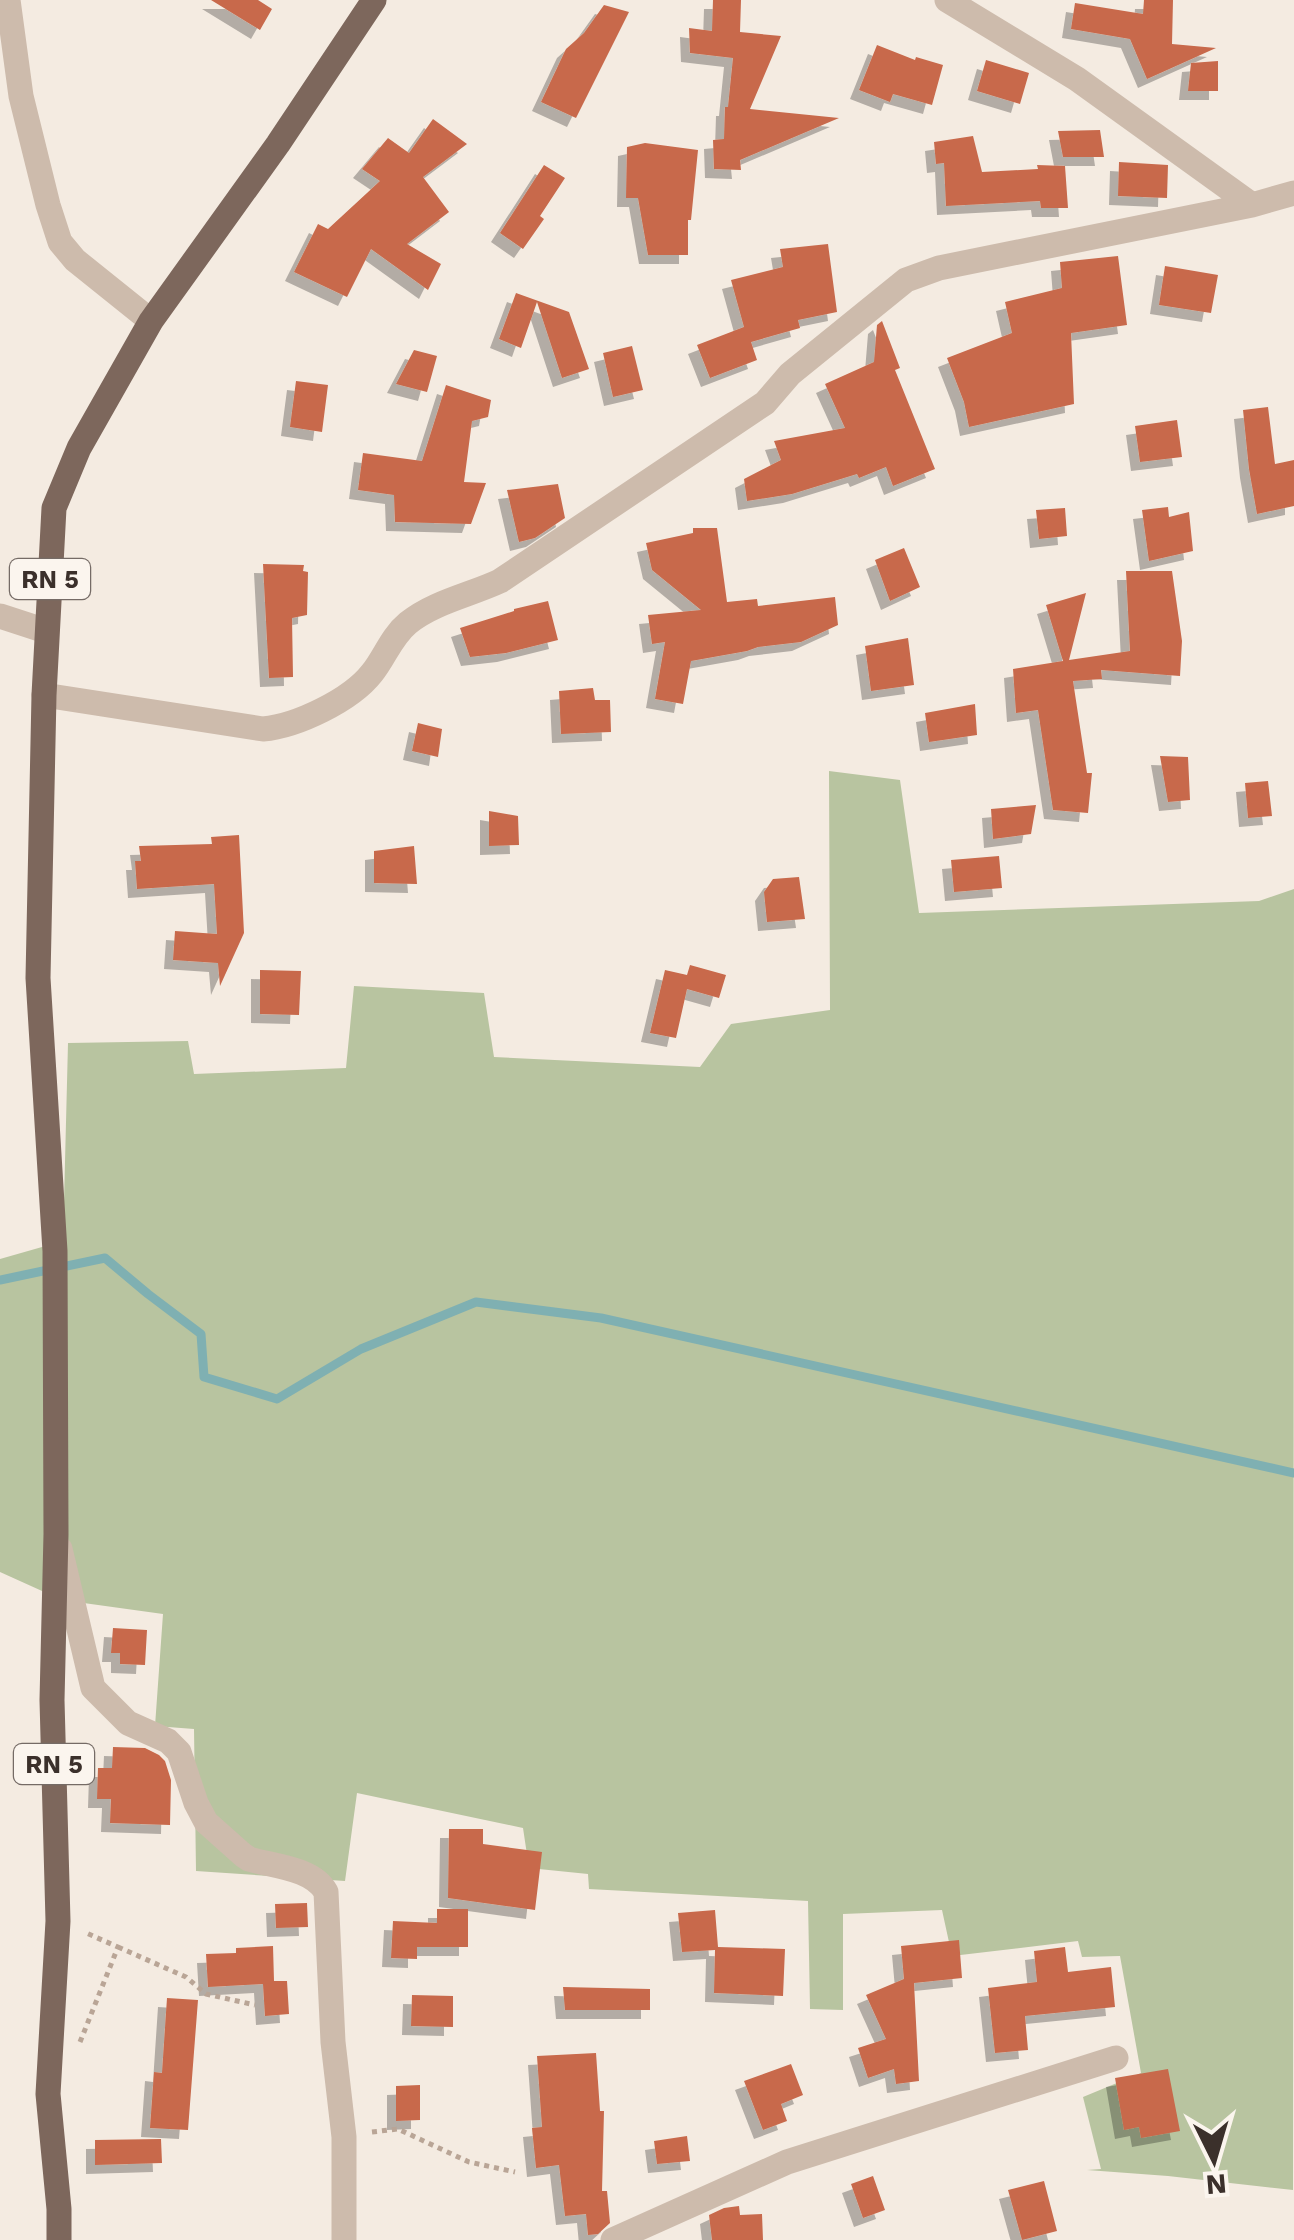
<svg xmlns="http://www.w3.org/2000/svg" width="1294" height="2240" viewBox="0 0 1294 2240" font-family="'Work Sans',sans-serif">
<defs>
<filter id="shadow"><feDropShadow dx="-9" dy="9" stdDeviation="0" flood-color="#0004"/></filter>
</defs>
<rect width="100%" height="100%" fill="#f4ebe1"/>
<path fill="#b8c4a0" d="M 829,771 L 900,780 L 919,913 L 1259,901 L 1294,889 L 1293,2190 L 1168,2176 L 1087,2170 L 1101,2169 L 1083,2097 L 1141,2073 L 1120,1956 L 1082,1957 L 1078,1941 L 952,1956 L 942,1910 L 843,1914 L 843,2010 L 810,2009 L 808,1901 L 589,1889 L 588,1874 L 529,1868 L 523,1828 L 357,1793 L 345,1881 L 196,1871 L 194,1729 L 155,1726 L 163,1614 L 62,1600 L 0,1572 L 0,1259 L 63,1241 L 68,1043 L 188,1041 L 194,1074 L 346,1068 L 354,986 L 484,993 L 494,1057 L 700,1067 L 731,1024 L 830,1010 Z"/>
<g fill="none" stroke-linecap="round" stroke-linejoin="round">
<path stroke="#7fb0b2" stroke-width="9" d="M 0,1280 L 105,1258 L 148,1294 L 201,1334 L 204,1377 L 277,1399 L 361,1349 L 476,1302 L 601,1318 L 1294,1473"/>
</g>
<path fill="#c8694b" filter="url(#shadow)" d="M 211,0 L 258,0 L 272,9 L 260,30 Z
M 713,0 L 741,0 L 740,32 L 781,36 L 750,109 L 839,118 L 740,160 L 741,170 L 714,169 L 713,140 L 724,139 L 725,107 L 728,107 L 733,58 L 690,53 L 689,28 L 712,31 Z
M 1144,0 L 1173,0 L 1172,44 L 1216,48 L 1147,79 L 1130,39 L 1071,29 L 1075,3 L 1143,14 Z
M 604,5 L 629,12 L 576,118 L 541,102 L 566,49 L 584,33 Z
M 877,45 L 915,60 L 916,57 L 943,65 L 932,105 L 893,94 L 890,102 L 859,90 Z
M 986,60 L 1029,73 L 1020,104 L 977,91 Z
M 1218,61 L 1218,91 L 1188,91 L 1191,63 Z
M 433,119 L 467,144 L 423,177 L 449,212 L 407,244 L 441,264 L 428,290 L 371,249 L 347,297 L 294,272 L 318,224 L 328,229 L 380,181 L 362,169 L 388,138 L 409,153 Z
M 1100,130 L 1104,157 L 1063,157 L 1058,131 Z
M 973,136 L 982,172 L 1038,169 L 1037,165 L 1065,166 L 1068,208 L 1041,208 L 1040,201 L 946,206 L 944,163 L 936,164 L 934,142 Z
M 645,143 L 698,150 L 691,220 L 688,220 L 688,255 L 648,255 L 638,198 L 626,198 L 627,147 Z
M 1119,162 L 1168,165 L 1167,198 L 1118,196 Z
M 544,165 L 565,178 L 540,216 L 544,219 L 523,249 L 500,233 Z
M 828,244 L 837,312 L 798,320 L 800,328 L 751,342 L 757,360 L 710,378 L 697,345 L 744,327 L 731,280 L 783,267 L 780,249 Z
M 1118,256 L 1127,325 L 1071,333 L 1074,404 L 969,427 L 964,402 L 947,358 L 1012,333 L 1005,302 L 1062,288 L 1060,262 Z
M 1165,266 L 1218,275 L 1211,313 L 1159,305 Z
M 516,293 L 569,312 L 589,369 L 562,378 L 537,302 L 521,348 L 499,339 Z
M 882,321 L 900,368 L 895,370 L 935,469 L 893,486 L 886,467 L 859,478 L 857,474 L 792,494 L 747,501 L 744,479 L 781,460 L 774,441 L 845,428 L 825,384 L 874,362 L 877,325 Z
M 632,346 L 643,390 L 613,397 L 603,353 Z
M 414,350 L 437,356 L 427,392 L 396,384 Z
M 296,381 L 328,385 L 322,432 L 290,427 Z
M 446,385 L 491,400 L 488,417 L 472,421 L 464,482 L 486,483 L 471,524 L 395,522 L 394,495 L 358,490 L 363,453 L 422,461 Z
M 1268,407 L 1275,464 L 1294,460 L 1294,506 L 1257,514 L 1249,469 L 1243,410 Z
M 1177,420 L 1182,457 L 1140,462 L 1135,426 Z
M 558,484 L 565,518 L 535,538 L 519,542 L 507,490 Z
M 1168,507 L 1169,517 L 1189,512 L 1193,551 L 1149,561 L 1142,510 Z
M 1065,508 L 1067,536 L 1039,539 L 1036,510 Z
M 693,528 L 717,528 L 727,602 L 757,599 L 758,606 L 835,597 L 838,625 L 801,642 L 758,647 L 747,651 L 691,661 L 683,704 L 655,699 L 665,642 L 652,644 L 648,615 L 701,610 L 652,570 L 646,543 L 693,533 Z
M 904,548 L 920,587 L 890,601 L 875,560 Z
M 263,564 L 304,565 L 303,571 L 308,572 L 307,615 L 292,618 L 293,677 L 269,678 Z
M 1126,571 L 1172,571 L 1182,641 L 1180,676 L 1101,670 L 1102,679 L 1073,681 L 1087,773 L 1092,773 L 1088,813 L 1053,810 L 1038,710 L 1016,713 L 1013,669 L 1063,661 L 1046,605 L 1086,593 L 1069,660 L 1130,651 Z
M 548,601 L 558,640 L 506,653 L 470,657 L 460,628 L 514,611 L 514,609 Z
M 908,638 L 914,685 L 871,691 L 865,646 Z
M 593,688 L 595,700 L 610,700 L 611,732 L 561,734 L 559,691 Z
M 975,704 L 977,735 L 929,742 L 925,713 Z
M 418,723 L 442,729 L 438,757 L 412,751 Z
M 1160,756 L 1188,757 L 1190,800 L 1168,802 Z
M 1268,781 L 1272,816 L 1248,818 L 1245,783 Z
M 1036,805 L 1031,834 L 993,839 L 991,809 Z
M 489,811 L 518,816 L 519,845 L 489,846 Z
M 239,835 L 244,933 L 220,986 L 218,963 L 173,960 L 175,931 L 217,934 L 214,884 L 137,889 L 135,861 L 141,861 L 139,846 L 212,844 L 211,837 Z
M 414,846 L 417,884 L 374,883 L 374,851 Z
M 999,856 L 1002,888 L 954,892 L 951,860 Z
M 799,877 L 805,919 L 767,922 L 764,892 L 773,879 Z
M 690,965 L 726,975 L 719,998 L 687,989 L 676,1038 L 650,1033 L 665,970 L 687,975 Z
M 260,970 L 301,971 L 299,1015 L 260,1014 Z
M 113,1628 L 147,1630 L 145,1665 L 120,1664 L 120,1653 L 111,1653 Z
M 113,1747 L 145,1748 L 159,1755 L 165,1761 L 171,1780 L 170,1825 L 110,1823 L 111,1799 L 97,1799 L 98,1768 L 112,1768 Z
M 449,1829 L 483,1829 L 483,1844 L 542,1852 L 535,1910 L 448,1898 Z
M 307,1903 L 308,1927 L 276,1928 L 275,1904 Z
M 437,1909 L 468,1909 L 468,1947 L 417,1947 L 417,1959 L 391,1958 L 393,1921 L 437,1923 Z
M 715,1910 L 718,1947 L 785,1949 L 783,1996 L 714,1993 L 715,1950 L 682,1952 L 678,1913 Z
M 959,1940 L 962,1978 L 914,1983 L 919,2081 L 896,2084 L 894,2069 L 868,2078 L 858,2048 L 886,2039 L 866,1995 L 904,1979 L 901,1946 Z
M 273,1946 L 274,1981 L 287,1981 L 289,2014 L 265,2016 L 263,1984 L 208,1987 L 206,1954 L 236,1953 L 236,1948 Z
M 1065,1947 L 1068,1972 L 1111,1967 L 1115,2007 L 1025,2016 L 1028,2050 L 995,2053 L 988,1988 L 1037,1982 L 1034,1951 Z
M 563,1987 L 650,1989 L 650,2010 L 565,2010 Z
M 412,1995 L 453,1996 L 453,2027 L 411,2026 Z
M 167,1998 L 198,2000 L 188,2130 L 150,2128 L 154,2072 L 162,2073 Z
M 596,2053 L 600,2111 L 604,2111 L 602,2191 L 607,2191 L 610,2223 L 598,2234 L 588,2235 L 586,2214 L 565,2216 L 559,2165 L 536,2168 L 532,2128 L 542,2127 L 537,2056 Z
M 791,2064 L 803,2095 L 781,2104 L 787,2121 L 763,2130 L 744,2081 Z
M 1168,2069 L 1180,2131 L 1141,2138 L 1139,2127 L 1124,2130 L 1115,2078 Z
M 420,2085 L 420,2120 L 396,2121 L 396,2086 Z
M 687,2136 L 690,2161 L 657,2164 L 654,2141 Z
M 161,2139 L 162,2163 L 95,2165 L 95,2140 Z
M 873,2176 L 885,2210 L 863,2218 L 851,2184 Z
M 1044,2181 L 1057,2231 L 1022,2240 L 1008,2190 Z
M 739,2206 L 740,2215 L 762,2214 L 763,2240 L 712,2240 L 709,2215 L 724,2208 Z"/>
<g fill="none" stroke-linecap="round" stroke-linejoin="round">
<path stroke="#b9a596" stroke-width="5" stroke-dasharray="5 5" stroke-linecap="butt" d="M 118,1947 L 186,1977 L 206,1994 L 255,2005
M 80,2042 L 118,1947 L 84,1932
M 372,2132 L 398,2129 L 469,2162 L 515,2172"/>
<path stroke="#cdbbac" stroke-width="25" d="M 8,0 L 21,96 L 48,205 L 60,242 L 75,260 L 151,321
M 947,0 L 1077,79 L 1252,205
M 0,616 L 46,631
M 44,695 L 263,729 C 297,726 351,700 372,673 C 385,657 391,637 408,623 C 434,602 470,595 500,581 L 765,403 L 790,374 L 906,280 L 939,268 L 1252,205 L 1294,193
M 60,1549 L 93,1688 L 128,1723 L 168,1741 L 179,1752 L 196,1803 L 206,1822 L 243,1855 L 249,1859 C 273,1866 313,1868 326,1892 L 333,2042 L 344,2137 L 344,2240
M 613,2240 L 787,2162 L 1116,2058"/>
<path stroke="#7d675c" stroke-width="25" d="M 59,2240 L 59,2209 L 48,2094 L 58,1921 L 52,1700 L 56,1534 L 55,1251 L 38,978 L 44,695 L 54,508 L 79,448 L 151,321 L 278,144 L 374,0"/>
</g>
<g text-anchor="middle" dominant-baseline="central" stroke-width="10" stroke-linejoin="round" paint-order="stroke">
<g fill="#fbf5ee" stroke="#756b66" stroke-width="2.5">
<rect x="10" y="559" width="80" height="40" rx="8"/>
<rect x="14" y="1744" width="80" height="40" rx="8"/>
</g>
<g font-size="25" font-weight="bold" fill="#3b302b">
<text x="50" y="579">RN 5</text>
<text x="54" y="1764">RN 5</text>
</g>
</g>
<g transform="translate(1214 2160) rotate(175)" stroke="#fbf5ee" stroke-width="8" paint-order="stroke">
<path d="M0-8L18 38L0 25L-18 38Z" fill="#3b302b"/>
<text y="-15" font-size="28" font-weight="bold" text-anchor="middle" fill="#3b302b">N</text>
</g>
</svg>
